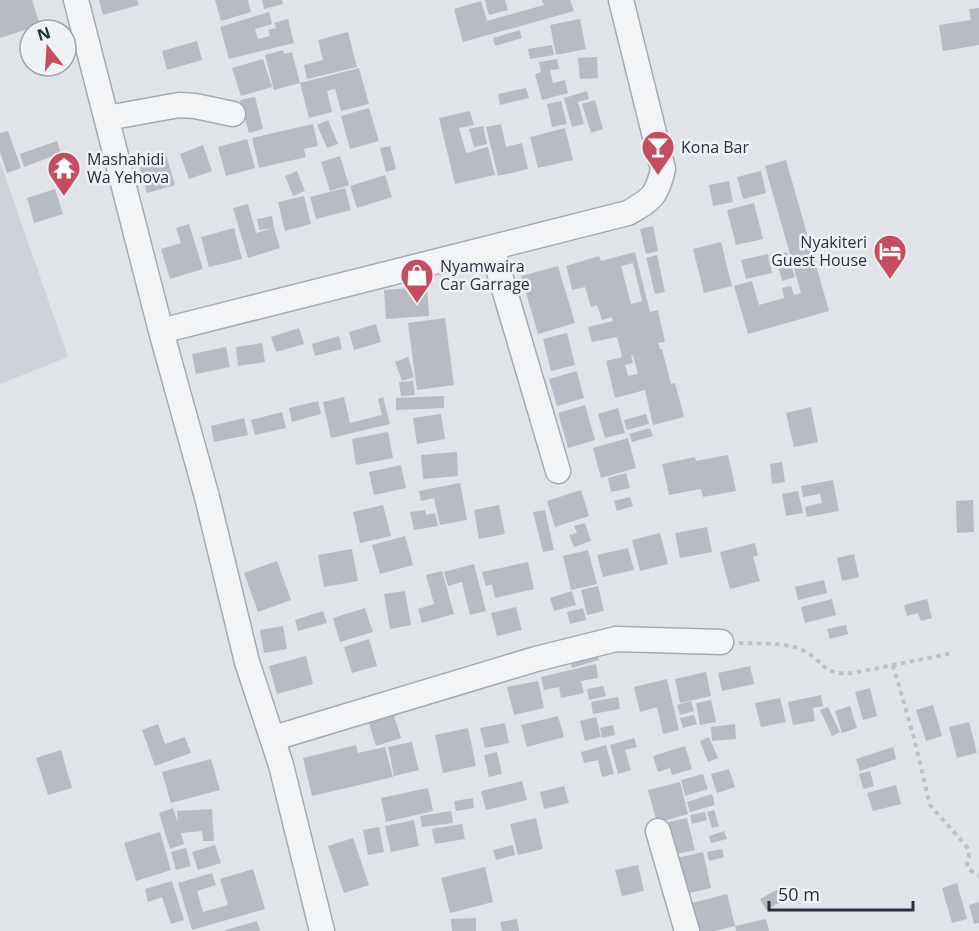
<svg xmlns="http://www.w3.org/2000/svg" width="979" height="931" viewBox="0 0 979 931" font-family="'Open Sans',sans-serif">
<rect width="100%" height="100%" fill="#e0e3e8"/>
<path fill="#ced2d9" d="M 0,162 L 68,357 L 0,384 Z"/>
<path fill="#b7bcc4" fill-rule="evenodd" d="M 0,0 L 32,0 L 40,25 L 0,38 Z
M 99,0 L 137,0 L 139,5 L 103,15 Z
M 215,0 L 248,0 L 251,12 L 221,21 Z
M 262,0 L 282,0 L 283,4 L 264,9 Z
M 485,0 L 505,0 L 508,10 L 489,15 Z
M 542,0 L 570,0 L 574,11 L 463,42 L 454,9 L 481,1 L 487,21 L 544,5 Z
M 979,8 L 979,45 L 943,51 L 939,25 L 971,20 L 969,9 Z
M 269,12 L 272,24 L 255,29 L 258,39 L 270,36 L 268,30 L 276,28 L 274,23 L 288,19 L 294,43 L 229,59 L 220,27 Z
M 580,19 L 586,49 L 556,55 L 550,25 Z
M 520,30 L 522,38 L 495,46 L 493,38 Z
M 348,32 L 357,67 L 307,79 L 304,65 L 323,60 L 318,40 Z
M 197,41 L 202,60 L 167,70 L 162,51 Z
M 552,45 L 554,55 L 530,59 L 528,49 Z
M 283,50 L 284,54 L 292,52 L 300,83 L 359,68 L 369,104 L 341,111 L 335,89 L 327,91 L 332,112 L 309,118 L 300,83 L 274,90 L 265,55 Z
M 597,57 L 598,78 L 580,79 L 578,58 Z
M 263,59 L 272,87 L 241,96 L 232,68 Z
M 557,59 L 559,69 L 550,70 L 553,83 L 565,80 L 568,93 L 542,100 L 535,74 L 541,72 L 539,62 Z
M 526,88 L 529,98 L 500,105 L 498,94 Z
M 587,91 L 589,99 L 578,102 L 584,124 L 572,127 L 564,98 Z
M 255,97 L 263,129 L 249,133 L 240,100 Z
M 595,100 L 603,129 L 591,133 L 582,104 Z
M 561,101 L 567,124 L 552,127 L 547,104 Z
M 369,108 L 379,141 L 350,149 L 341,116 Z
M 470,111 L 474,125 L 459,128 L 466,153 L 488,147 L 495,175 L 455,184 L 439,118 Z
M 328,120 L 338,144 L 327,148 L 317,125 Z
M 313,124 L 318,146 L 304,149 L 306,157 L 259,168 L 252,138 Z
M 501,124 L 506,147 L 522,143 L 528,169 L 498,176 L 486,127 Z
M 483,126 L 487,144 L 474,147 L 469,129 Z
M 565,128 L 573,160 L 538,168 L 530,137 Z
M 8,131 L 21,168 L 7,173 L 0,152 L 0,133 Z
M 247,139 L 255,168 L 226,176 L 218,147 Z
M 57,141 L 61,153 L 24,167 L 20,154 Z
M 203,145 L 212,171 L 189,179 L 180,154 Z
M 390,146 L 396,169 L 386,172 L 380,148 Z
M 166,154 L 175,185 L 147,193 L 138,161 Z
M 340,156 L 349,185 L 330,191 L 321,162 Z
M 786,160 L 829,311 L 748,334 L 734,286 L 752,281 L 759,305 L 784,298 L 782,288 L 791,286 L 794,295 L 801,293 L 765,166 Z
M 297,171 L 305,191 L 293,196 L 285,176 Z
M 761,171 L 766,193 L 743,199 L 737,177 Z
M 385,175 L 392,197 L 357,208 L 350,186 Z
M 729,181 L 733,202 L 713,206 L 709,185 Z
M 345,188 L 351,210 L 316,219 L 310,197 Z
M 55,189 L 63,214 L 34,223 L 27,198 Z
M 304,196 L 311,224 L 285,231 L 278,202 Z
M 754,203 L 763,239 L 736,245 L 727,210 Z
M 248,204 L 256,233 L 274,228 L 280,248 L 248,258 L 233,208 Z
M 272,216 L 274,228 L 259,230 L 257,219 Z
M 189,224 L 203,269 L 170,279 L 161,249 L 181,243 L 176,228 Z
M 653,226 L 658,251 L 646,254 L 640,229 Z
M 234,228 L 242,259 L 209,267 L 201,237 Z
M 721,242 L 732,286 L 704,293 L 693,249 Z
M 635,252 L 650,312 L 658,310 L 665,342 L 658,343 L 660,349 L 662,349 L 671,384 L 675,383 L 684,417 L 653,425 L 645,390 L 615,398 L 606,361 L 622,357 L 617,337 L 592,342 L 588,327 L 613,321 L 612,317 L 602,320 L 597,305 L 591,307 L 585,287 L 572,290 L 566,266 L 599,256 L 601,261 ZM 633,263 L 642,301 L 631,304 L 621,266 ZM 633,355 L 638,374 L 628,376 L 625,365 L 633,363 L 631,356 Z
M 787,252 L 795,277 L 782,281 L 775,256 Z
M 768,254 L 772,273 L 746,279 L 741,260 Z
M 657,255 L 665,292 L 655,294 L 646,258 Z
M 558,266 L 575,323 L 538,334 L 521,276 Z
M 427,287 L 429,316 L 386,319 L 384,290 Z
M 445,318 L 454,385 L 417,390 L 408,323 Z
M 376,324 L 381,342 L 354,350 L 349,332 Z
M 299,328 L 304,344 L 276,352 L 271,337 Z
M 567,333 L 575,365 L 551,371 L 543,339 Z
M 339,336 L 342,349 L 315,356 L 312,344 Z
M 262,343 L 265,362 L 238,366 L 236,347 Z
M 226,347 L 230,367 L 196,374 L 192,354 Z
M 408,357 L 414,377 L 402,381 L 395,362 Z
M 577,371 L 584,398 L 557,406 L 549,379 Z
M 413,381 L 415,395 L 401,396 L 399,382 Z
M 444,396 L 444,408 L 396,410 L 396,398 Z
M 344,397 L 350,423 L 382,415 L 378,399 L 383,397 L 390,424 L 331,438 L 323,402 Z
M 318,401 L 321,414 L 292,422 L 289,408 Z
M 585,405 L 595,440 L 568,448 L 558,413 Z
M 811,407 L 818,442 L 794,447 L 786,413 Z
M 618,408 L 625,433 L 605,438 L 598,414 Z
M 282,412 L 286,428 L 255,435 L 251,420 Z
M 441,414 L 445,439 L 417,444 L 413,418 Z
M 646,414 L 649,424 L 627,430 L 624,420 Z
M 244,418 L 248,435 L 214,442 L 211,426 Z
M 650,428 L 653,436 L 632,442 L 629,434 Z
M 388,432 L 393,458 L 356,465 L 352,439 Z
M 628,438 L 636,468 L 601,478 L 593,448 Z
M 457,452 L 458,476 L 423,479 L 421,455 Z
M 728,455 L 736,491 L 703,497 L 701,489 L 669,495 L 662,464 L 695,457 L 696,461 Z
M 782,462 L 785,482 L 772,484 L 770,464 Z
M 401,465 L 406,488 L 374,495 L 369,472 Z
M 626,473 L 630,488 L 611,492 L 608,478 Z
M 833,480 L 839,511 L 807,517 L 805,507 L 822,503 L 820,494 L 803,497 L 801,486 Z
M 460,483 L 467,520 L 440,525 L 434,498 L 421,501 L 419,491 Z
M 581,490 L 589,516 L 555,527 L 547,501 Z
M 798,491 L 803,513 L 786,516 L 782,494 Z
M 630,497 L 633,506 L 617,511 L 614,501 Z
M 973,500 L 974,532 L 957,533 L 956,501 Z
M 383,505 L 391,536 L 360,543 L 353,512 Z
M 499,505 L 505,534 L 479,539 L 474,510 Z
M 425,510 L 426,515 L 435,513 L 438,526 L 414,530 L 410,512 Z
M 545,510 L 554,550 L 543,552 L 533,512 Z
M 585,523 L 591,541 L 574,547 L 569,535 L 577,533 L 574,526 Z
M 707,527 L 712,552 L 680,558 L 675,533 Z
M 660,533 L 668,564 L 640,571 L 632,540 Z
M 405,536 L 413,565 L 380,574 L 372,545 Z
M 755,543 L 758,555 L 753,557 L 760,581 L 730,589 L 720,552 Z
M 628,548 L 634,570 L 603,577 L 597,555 Z
M 352,549 L 358,581 L 324,587 L 318,555 Z
M 588,550 L 597,584 L 571,590 L 563,556 Z
M 854,554 L 859,577 L 842,581 L 837,558 Z
M 277,561 L 291,600 L 258,612 L 244,573 Z
M 528,562 L 534,589 L 495,598 L 492,584 L 486,586 L 482,572 Z
M 474,564 L 486,611 L 470,615 L 462,582 L 448,586 L 444,572 Z
M 442,571 L 454,614 L 422,623 L 418,609 L 434,604 L 426,575 Z
M 824,580 L 827,593 L 798,600 L 795,587 Z
M 598,586 L 604,611 L 587,615 L 581,590 Z
M 405,591 L 411,625 L 390,629 L 384,594 Z
M 572,591 L 576,605 L 554,611 L 550,598 Z
M 832,599 L 836,615 L 805,623 L 801,607 Z
M 927,599 L 932,618 L 921,621 L 918,613 L 907,616 L 904,605 Z
M 516,607 L 522,630 L 497,636 L 491,613 Z
M 365,608 L 373,632 L 340,642 L 333,618 Z
M 583,608 L 586,620 L 570,624 L 567,612 Z
M 323,611 L 327,623 L 298,631 L 295,620 Z
M 846,625 L 848,634 L 830,639 L 827,629 Z
M 283,626 L 287,649 L 264,653 L 260,630 Z
M 369,639 L 377,666 L 352,673 L 344,647 Z
M 596,647 L 599,660 L 572,668 L 568,656 Z
M 306,656 L 313,684 L 277,694 L 269,666 Z
M 596,664 L 598,678 L 581,681 L 584,693 L 561,698 L 559,687 L 544,690 L 541,677 Z
M 750,666 L 754,684 L 722,691 L 718,673 Z
M 706,672 L 711,696 L 680,703 L 675,679 Z
M 667,679 L 679,730 L 663,734 L 657,707 L 640,712 L 634,687 Z
M 538,681 L 544,708 L 514,715 L 507,687 Z
M 603,686 L 606,696 L 589,700 L 587,689 Z
M 870,688 L 877,716 L 863,720 L 855,692 Z
M 821,695 L 823,706 L 813,708 L 815,721 L 793,725 L 788,702 Z
M 618,697 L 620,709 L 593,714 L 591,702 Z
M 780,698 L 786,722 L 761,727 L 755,703 Z
M 711,700 L 716,722 L 700,725 L 696,703 Z
M 691,701 L 694,711 L 680,715 L 677,705 Z
M 933,705 L 942,736 L 926,741 L 916,710 Z
M 850,706 L 857,728 L 842,733 L 835,711 Z
M 828,707 L 840,732 L 832,736 L 820,710 Z
M 392,710 L 401,738 L 376,746 L 367,717 Z
M 694,715 L 697,724 L 683,728 L 680,718 Z
M 558,716 L 564,737 L 527,747 L 521,725 Z
M 596,717 L 601,737 L 585,741 L 580,721 Z
M 969,722 L 977,753 L 957,758 L 949,727 Z
M 505,723 L 509,743 L 485,748 L 480,728 Z
M 158,724 L 165,744 L 185,737 L 191,753 L 155,766 L 142,730 Z
M 735,724 L 736,739 L 712,741 L 711,727 Z
M 613,725 L 615,735 L 602,738 L 600,728 Z
M 468,728 L 476,766 L 443,773 L 435,735 Z
M 709,737 L 718,758 L 708,762 L 700,741 Z
M 634,738 L 637,747 L 625,750 L 631,770 L 618,774 L 610,745 Z
M 412,742 L 419,770 L 394,776 L 388,747 Z
M 356,745 L 358,753 L 385,747 L 393,777 L 312,796 L 303,758 Z
M 606,745 L 614,774 L 602,777 L 598,760 L 584,763 L 581,752 Z
M 685,746 L 692,769 L 672,775 L 670,768 L 658,772 L 653,756 Z
M 893,747 L 896,759 L 860,771 L 856,759 Z
M 61,750 L 72,788 L 48,795 L 36,758 Z
M 497,752 L 502,774 L 489,777 L 484,755 Z
M 211,759 L 220,790 L 171,803 L 162,772 Z
M 729,769 L 735,787 L 717,793 L 711,774 Z
M 870,771 L 874,786 L 863,789 L 859,774 Z
M 703,774 L 708,789 L 685,796 L 681,780 Z
M 522,781 L 527,800 L 486,810 L 481,791 Z
M 680,782 L 688,814 L 657,823 L 648,790 Z
M 896,785 L 901,804 L 873,811 L 867,793 Z
M 564,786 L 569,803 L 544,809 L 540,792 Z
M 428,788 L 433,811 L 386,822 L 381,798 Z
M 712,794 L 715,805 L 690,812 L 687,802 Z
M 473,798 L 474,808 L 456,811 L 454,801 Z
M 173,808 L 178,823 L 177,811 L 212,809 L 214,841 L 203,841 L 202,831 L 181,833 L 184,844 L 170,849 L 159,813 Z
M 714,810 L 719,826 L 712,828 L 707,812 Z
M 451,811 L 453,823 L 422,827 L 420,816 Z
M 705,812 L 707,820 L 692,824 L 690,815 Z
M 536,818 L 543,849 L 518,855 L 510,824 Z
M 687,818 L 695,850 L 672,855 L 664,823 Z
M 414,820 L 419,846 L 391,852 L 385,826 Z
M 462,824 L 465,839 L 435,844 L 432,829 Z
M 379,827 L 384,852 L 368,855 L 363,830 Z
M 724,831 L 727,839 L 711,843 L 709,836 Z
M 160,832 L 171,870 L 136,881 L 124,843 Z
M 353,838 L 369,885 L 344,893 L 328,846 Z
M 215,845 L 221,863 L 198,870 L 192,852 Z
M 513,845 L 515,855 L 496,860 L 493,850 Z
M 186,848 L 191,866 L 176,870 L 171,852 Z
M 722,849 L 724,857 L 709,861 L 707,852 Z
M 703,852 L 711,888 L 681,895 L 673,859 Z
M 638,865 L 644,891 L 622,896 L 615,870 Z
M 485,867 L 493,902 L 450,913 L 441,878 Z
M 253,869 L 265,909 L 192,930 L 178,883 L 212,873 L 216,885 L 197,891 L 203,912 L 228,905 L 220,879 Z
M 172,881 L 184,920 L 171,924 L 162,897 L 148,902 L 145,889 Z
M 957,883 L 967,919 L 952,923 L 942,888 Z
M 780,888 L 786,899 L 766,910 L 760,899 Z
M 727,894 L 735,926 L 715,931 L 699,931 L 692,903 Z
M 979,902 L 979,923 L 974,924 L 969,905 Z
M 476,918 L 476,931 L 452,931 L 451,919 Z
M 517,919 L 519,931 L 502,931 L 500,922 Z
M 766,919 L 769,931 L 736,931 L 735,926 Z
M 257,921 L 260,931 L 226,931 L 226,930 Z"/>
<g fill="none" stroke-linecap="round" stroke-linejoin="round">
<defs>
<path id="minor" d="M 76,0 L 161,331 L 207,497 L 247,662 L 281,765 L 322,931
M 107,118 L 179,105 L 195,106 L 233,114
M 492,248 L 558,471
M 161,331 L 628,213 C 652,199 657,196 663,169 L 621,0
M 274,738 L 536,659 L 616,639 L 721,642
M 658,831 L 687,931"/>
</defs>
<use href="#minor" stroke="#a5aab2" stroke-width="27"/>
<path stroke="#bec1c6" stroke-width="4" stroke-dasharray="4.5 4.5" stroke-linecap="butt" d="M 739,643 C 759,644 782,642 800,649 C 825,659 819,676 853,673 L 953,653
M 893,665 L 914,738 L 930,805 L 967,847 C 974,862 957,864 979,876"/>
<use href="#minor" stroke="#f2f4f6" stroke-width="24"/>
</g>
<defs>
<symbol id="bar-pin" viewBox="-11 -11 22 30"><path d="M0 17L-7.5 6A9.5 9.5 0 1 1 7.5 6Z" fill="#c54d60" stroke="#eff2f5"/><path d="M-6-5H6L.8 .8V4.5H3.5V6h-7V4.5H-.8V.8Z" fill="#fff"/></symbol>
<symbol id="temple-pin" viewBox="-11 -11 22 30"><path d="M0 17L-7.5 6A9.5 9.5 0 1 1 7.5 6Z" fill="#c54d60" stroke="#eff2f5"/><path d="M0-6L5-2H3V0L6.5 2.5H4V6H1.5V3h-3V6H-4V2.5H-6.5L-3 0V-2H-5Z" fill="#fff"/></symbol>
<symbol id="hotel-pin" viewBox="-11 -11 22 30"><path d="M0 17L-7.5 6A9.5 9.5 0 1 1 7.5 6Z" fill="#c54d60" stroke="#eff2f5"/><path d="M-6-4.5h1.5V1H6V5H4.5V3h-9V5H-6ZM-4 0a1.8 1.8 0 1 1 3.6 0ZM.5 0V-2.5h3Q6-2.5 6 0Z" fill="#fff"/></symbol>
<symbol id="shop-pin" viewBox="-11 -11 22 30"><path d="M0 17L-7.5 6A9.5 9.5 0 1 1 7.5 6Z" fill="#c54d60" stroke="#eff2f5"/><path d="M-5-2.5h2.3a2.7 3.5 0 0 1 5.4 0H5L5.5 6h-11ZM-1.5-2.5h3a1.5 2.3 0 0 0-3 0Z" fill="#fff"/></symbol>
</defs>
<g fill-rule="evenodd">
<use href="#bar-pin" x="639" y="128" width="38" height="52"/>
<use href="#temple-pin" x="45" y="149" width="38" height="52"/>
<use href="#hotel-pin" x="871" y="232" width="38" height="52"/>
<use href="#shop-pin" x="398" y="256" width="38" height="52"/>
</g>
<g text-anchor="middle" dominant-baseline="central" stroke-width="5" stroke-linejoin="round" paint-order="stroke">
<g font-size="16" fill="#29313e" stroke="#eff2f5" text-anchor="start">
<text x="681" y="147">Kona Bar</text>
<text x="87" y="159">Mashahidi<tspan x="87" dy="18">Wa Yehova</tspan></text>
<text x="867" y="242" text-anchor="end">Nyakiteri<tspan x="867" dy="18">Guest House</tspan></text>
<text x="440" y="266">Nyamwaira<tspan x="440" dy="18">Car Garrage</tspan></text>
</g>
</g>
<g transform="translate(48 48) rotate(343)"><circle r="28" fill="#eff2f5" stroke="#a0a5ac" stroke-width="1.5"/>
<path d="M0-4.5L10 22L0 15L-10 22Z" fill="#c54d60"/>
<text y="-9" font-size="16" font-weight="bold" text-anchor="middle" fill="#29313e">N</text>
</g>
<path d="M769 901v9h144v-9" fill="none" stroke="#29313e" stroke-width="3"/>
<text x="778" y="901" font-size="18" fill="#29313e" stroke="#eff2f5" stroke-width="4.5" paint-order="stroke">50 m</text>
</svg>
